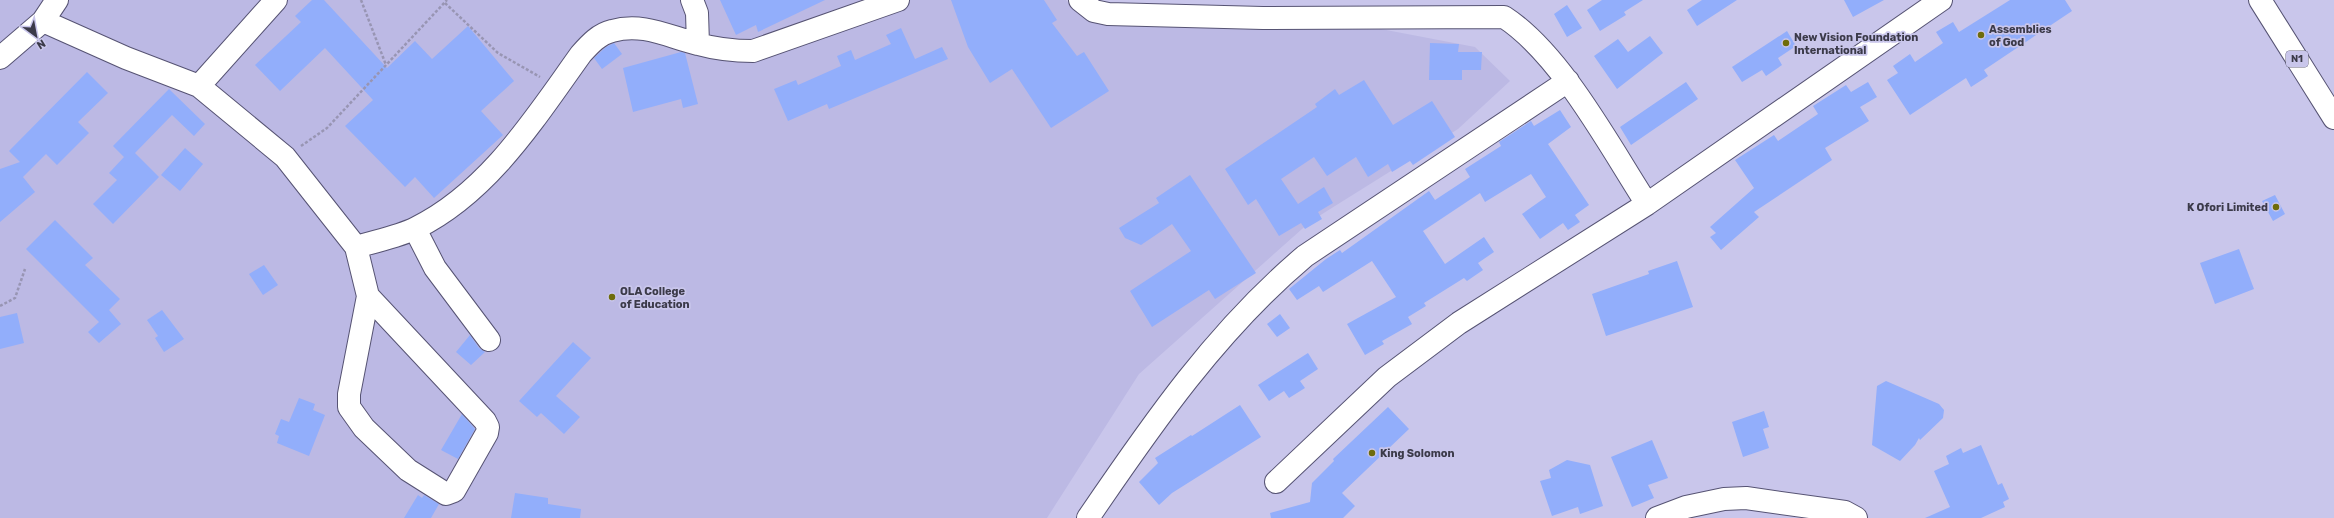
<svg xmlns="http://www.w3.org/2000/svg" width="2334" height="518" viewBox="0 0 2334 518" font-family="Rubik,sans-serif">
<rect width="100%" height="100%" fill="#c9c6eb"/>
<path fill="#bcb9e4" d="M 0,0 L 1066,0 L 1077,13 L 1116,20 L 1360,25 L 1475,47 L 1510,81 L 1458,129 L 1311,221 L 1139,374 L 1047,518 L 0,518 Z"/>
<path fill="#92aefb" d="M 312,0 L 324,0 L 387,68 L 415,41 L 432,59 L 468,26 L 514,81 L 481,111 L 503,135 L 434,198 L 415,177 L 405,187 L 345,126 L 373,100 L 325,48 L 280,91 L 255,65 L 301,22 L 295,16 Z
M 720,0 L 825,0 L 758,32 L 756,25 L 736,35 Z
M 951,0 L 1044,0 L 1057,20 L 1052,23 L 1077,56 L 1084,52 L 1109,91 L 1051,128 L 1012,69 L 990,83 L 968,47 Z
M 1602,0 L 1643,0 L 1624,12 L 1626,15 L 1600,31 L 1587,10 Z
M 1702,0 L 1737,0 L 1697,26 L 1687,10 Z
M 1844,0 L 1884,0 L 1853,17 Z
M 2010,0 L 2065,0 L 2072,11 L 1984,70 L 1988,76 L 1971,87 L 1966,78 L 1910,115 L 1887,80 L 1898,73 L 1893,66 L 1910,54 L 1915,62 L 1943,43 L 1936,32 L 1953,22 L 1959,32 Z
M 1567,5 L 1582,28 L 1567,37 L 1554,14 Z
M 901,28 L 915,59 L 942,47 L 948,59 L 829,109 L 827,104 L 788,121 L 774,89 L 796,80 L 798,85 L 841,66 L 837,56 L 851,50 L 855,60 L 891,44 L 886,35 Z
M 1787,31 L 1796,46 L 1778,58 L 1782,65 L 1766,76 L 1762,70 L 1742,82 L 1732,67 Z
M 1650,36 L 1663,53 L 1617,89 L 1594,56 L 1618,39 L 1628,52 Z
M 614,43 L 622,54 L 602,69 L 594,58 L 606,47 Z
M 1430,43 L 1459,44 L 1458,52 L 1482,52 L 1481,70 L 1462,70 L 1462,80 L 1429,80 Z
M 681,52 L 685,53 L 698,104 L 683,108 L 681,99 L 633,112 L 623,68 Z
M 87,72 L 108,93 L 78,122 L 89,133 L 57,165 L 46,154 L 23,177 L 35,192 L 0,222 L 0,169 L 20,162 L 9,151 Z
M 1364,80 L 1393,125 L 1432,101 L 1455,137 L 1413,165 L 1410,161 L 1392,172 L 1388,164 L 1368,177 L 1356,157 L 1327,176 L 1314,157 L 1281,179 L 1298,204 L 1324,187 L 1333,203 L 1318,212 L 1322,219 L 1305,229 L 1301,223 L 1279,236 L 1256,199 L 1248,205 L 1225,169 L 1317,107 L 1315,104 L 1335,89 L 1339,95 Z
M 1686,82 L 1698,99 L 1631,145 L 1620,127 Z
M 1868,82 L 1877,97 L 1860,107 L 1869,121 L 1825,148 L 1832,160 L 1754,212 L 1759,217 L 1721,250 L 1710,237 L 1716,233 L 1710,227 L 1754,188 L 1735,160 L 1774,135 L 1778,141 L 1818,114 L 1813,106 L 1846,85 L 1851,92 Z
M 169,89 L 205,124 L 194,136 L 172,115 L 135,153 L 159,177 L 113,224 L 93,204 L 117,180 L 109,173 L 124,157 L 113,146 Z
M 1560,110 L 1571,127 L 1548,144 L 1589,205 L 1575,215 L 1580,222 L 1568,230 L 1563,223 L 1540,239 L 1522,214 L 1546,197 L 1531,174 L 1485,202 L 1480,193 L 1423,231 L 1445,264 L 1484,237 L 1494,252 L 1478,263 L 1483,270 L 1467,281 L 1464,278 L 1424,303 L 1426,306 L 1408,317 L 1412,324 L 1382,341 L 1384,344 L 1365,355 L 1347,324 L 1396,297 L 1372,261 L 1323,292 L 1319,286 L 1297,300 L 1289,289 L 1326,259 L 1340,250 L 1342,253 L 1429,191 L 1435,200 L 1470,177 L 1465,169 L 1501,146 L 1499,142 L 1531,121 L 1534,126 Z
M 185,148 L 203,164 L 180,191 L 161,175 Z
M 1190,175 L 1256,273 L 1215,299 L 1209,290 L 1152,327 L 1130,291 L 1191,251 L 1172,224 L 1141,245 L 1125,238 L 1119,228 L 1159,203 L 1156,198 Z
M 2275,195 L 2285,214 L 2273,221 L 2262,201 Z
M 55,220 L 93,258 L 85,265 L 120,299 L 109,310 L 121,324 L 99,343 L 88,332 L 99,322 L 26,249 Z
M 2239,249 L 2254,289 L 2215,304 L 2200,263 Z
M 1677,261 L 1693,307 L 1606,336 L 1592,294 L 1649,274 L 1648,271 Z
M 264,265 L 278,285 L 263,295 L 249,274 Z
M 162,310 L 184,339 L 164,352 L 155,338 L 158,336 L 147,320 Z
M 17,313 L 24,343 L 0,349 L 0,317 Z
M 1280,314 L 1290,328 L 1277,337 L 1267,324 Z
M 470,335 L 479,348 L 485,352 L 471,365 L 456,352 Z
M 573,342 L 591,358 L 556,396 L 580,417 L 564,434 L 541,413 L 537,417 L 519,401 Z
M 1308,353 L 1318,369 L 1300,381 L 1305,388 L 1289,398 L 1284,391 L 1269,401 L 1258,385 Z
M 1886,381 L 1939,404 L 1944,410 L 1943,418 L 1920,440 L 1919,438 L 1915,445 L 1900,461 L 1872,445 L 1877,386 Z
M 299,398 L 315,404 L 313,410 L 325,415 L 309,456 L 277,443 L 279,436 L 275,434 L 281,419 L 289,422 Z
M 1240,405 L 1261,437 L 1172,493 L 1159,505 L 1139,482 L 1158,463 L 1155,458 L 1191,435 L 1192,436 Z
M 1388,407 L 1409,429 L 1342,493 L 1355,506 L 1343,518 L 1271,518 L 1270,513 L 1310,502 L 1312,483 L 1334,461 L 1333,459 Z
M 1764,411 L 1769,427 L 1763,429 L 1769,448 L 1743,457 L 1732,422 Z
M 462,414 L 475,429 L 458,459 L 441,450 Z
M 1652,440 L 1668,478 L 1648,485 L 1654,498 L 1632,507 L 1611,457 Z
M 1981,445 L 1998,485 L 2002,483 L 2009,499 L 2003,502 L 2005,507 L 1981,518 L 1925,518 L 1950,507 L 1934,471 L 1949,464 L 1946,456 L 1961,448 L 1963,453 Z
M 1567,460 L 1590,465 L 1603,506 L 1580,514 L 1578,507 L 1552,516 L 1540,481 L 1551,478 L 1549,470 Z
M 515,493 L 548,498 L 548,504 L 581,509 L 580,518 L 511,518 Z
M 418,495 L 422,498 L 424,495 L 439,504 L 431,518 L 404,518 Z"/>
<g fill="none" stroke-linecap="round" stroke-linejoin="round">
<defs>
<path id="minor" d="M 692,0 L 697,13 L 698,44
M 1080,0 L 1094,11 L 1108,14 L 1263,18 L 1504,17 C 1561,54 1610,147 1647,204
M 43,21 L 57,0
M 0,58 L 43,21 L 126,58 L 199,86 L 285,157 L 356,247 L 368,296 L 349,394 L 349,407 L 364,428 L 408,470 L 446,494 L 454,491 L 487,433 L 488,427 L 485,421 L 368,296
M 199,86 L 276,0
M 415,229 L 435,268 L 489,340
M 356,247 C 375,241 398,237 416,228 C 489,192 535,118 581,54 C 590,44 599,34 612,31 C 643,22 669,37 698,44 C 716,49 734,51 753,51 L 898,0
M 1276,482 L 1387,377 L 1459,323 L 1647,204 L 1941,0
M 1088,518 C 1152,424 1217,330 1305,256 L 1568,81
M 1657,518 L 1686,507 L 1724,499 L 1746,498 L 1845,512 L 1856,518"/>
<path id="highway" d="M 2260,0 L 2334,118"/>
</defs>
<use href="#minor" stroke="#565373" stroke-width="24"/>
<use href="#highway" stroke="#565373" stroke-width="24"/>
<path stroke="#9895b3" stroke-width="2.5" stroke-dasharray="3 2" stroke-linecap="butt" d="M 361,0 L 386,65
M 445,3 L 498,53 L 540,77
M 301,146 L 327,128 L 447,0
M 0,306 L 15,298 L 25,269"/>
<use href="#minor" stroke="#fff" stroke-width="22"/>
<use href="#highway" stroke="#fff" stroke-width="22"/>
</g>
<g fill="#6e6c0b" stroke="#c9c6eb" stroke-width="1.5">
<circle cx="1981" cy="35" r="4"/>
<circle cx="1786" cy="43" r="4"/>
<circle cx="2276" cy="207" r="4"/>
<circle cx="612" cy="297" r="4"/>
<circle cx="1372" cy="453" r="4"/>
</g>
<g text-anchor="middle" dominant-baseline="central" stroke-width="3.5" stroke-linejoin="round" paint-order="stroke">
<rect fill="#c9c6eb" stroke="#66647a" stroke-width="1" x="2286" y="51" width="22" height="16" rx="3"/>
<g font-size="10" font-weight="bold" fill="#3b3a49">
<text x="2297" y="59">N1</text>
</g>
<g font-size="11" font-weight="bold" fill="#3b3a49" stroke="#c9c6eb" text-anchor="start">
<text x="1989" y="29">Assemblies<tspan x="1989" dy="13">of God</tspan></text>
<text x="1794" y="37">New Vision Foundation<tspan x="1794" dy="13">International</tspan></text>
<text x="2268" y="207" text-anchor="end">K Ofori Limited</text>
<text x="620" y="291">OLA College<tspan x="620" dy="13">of Education</tspan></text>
<text x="1380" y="453">King Solomon</text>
</g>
</g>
<g transform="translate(36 36) rotate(148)" stroke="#c9c6eb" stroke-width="3" paint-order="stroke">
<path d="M0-3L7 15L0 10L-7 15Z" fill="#3b3a49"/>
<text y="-6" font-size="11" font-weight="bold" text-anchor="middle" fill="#3b3a49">N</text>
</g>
</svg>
